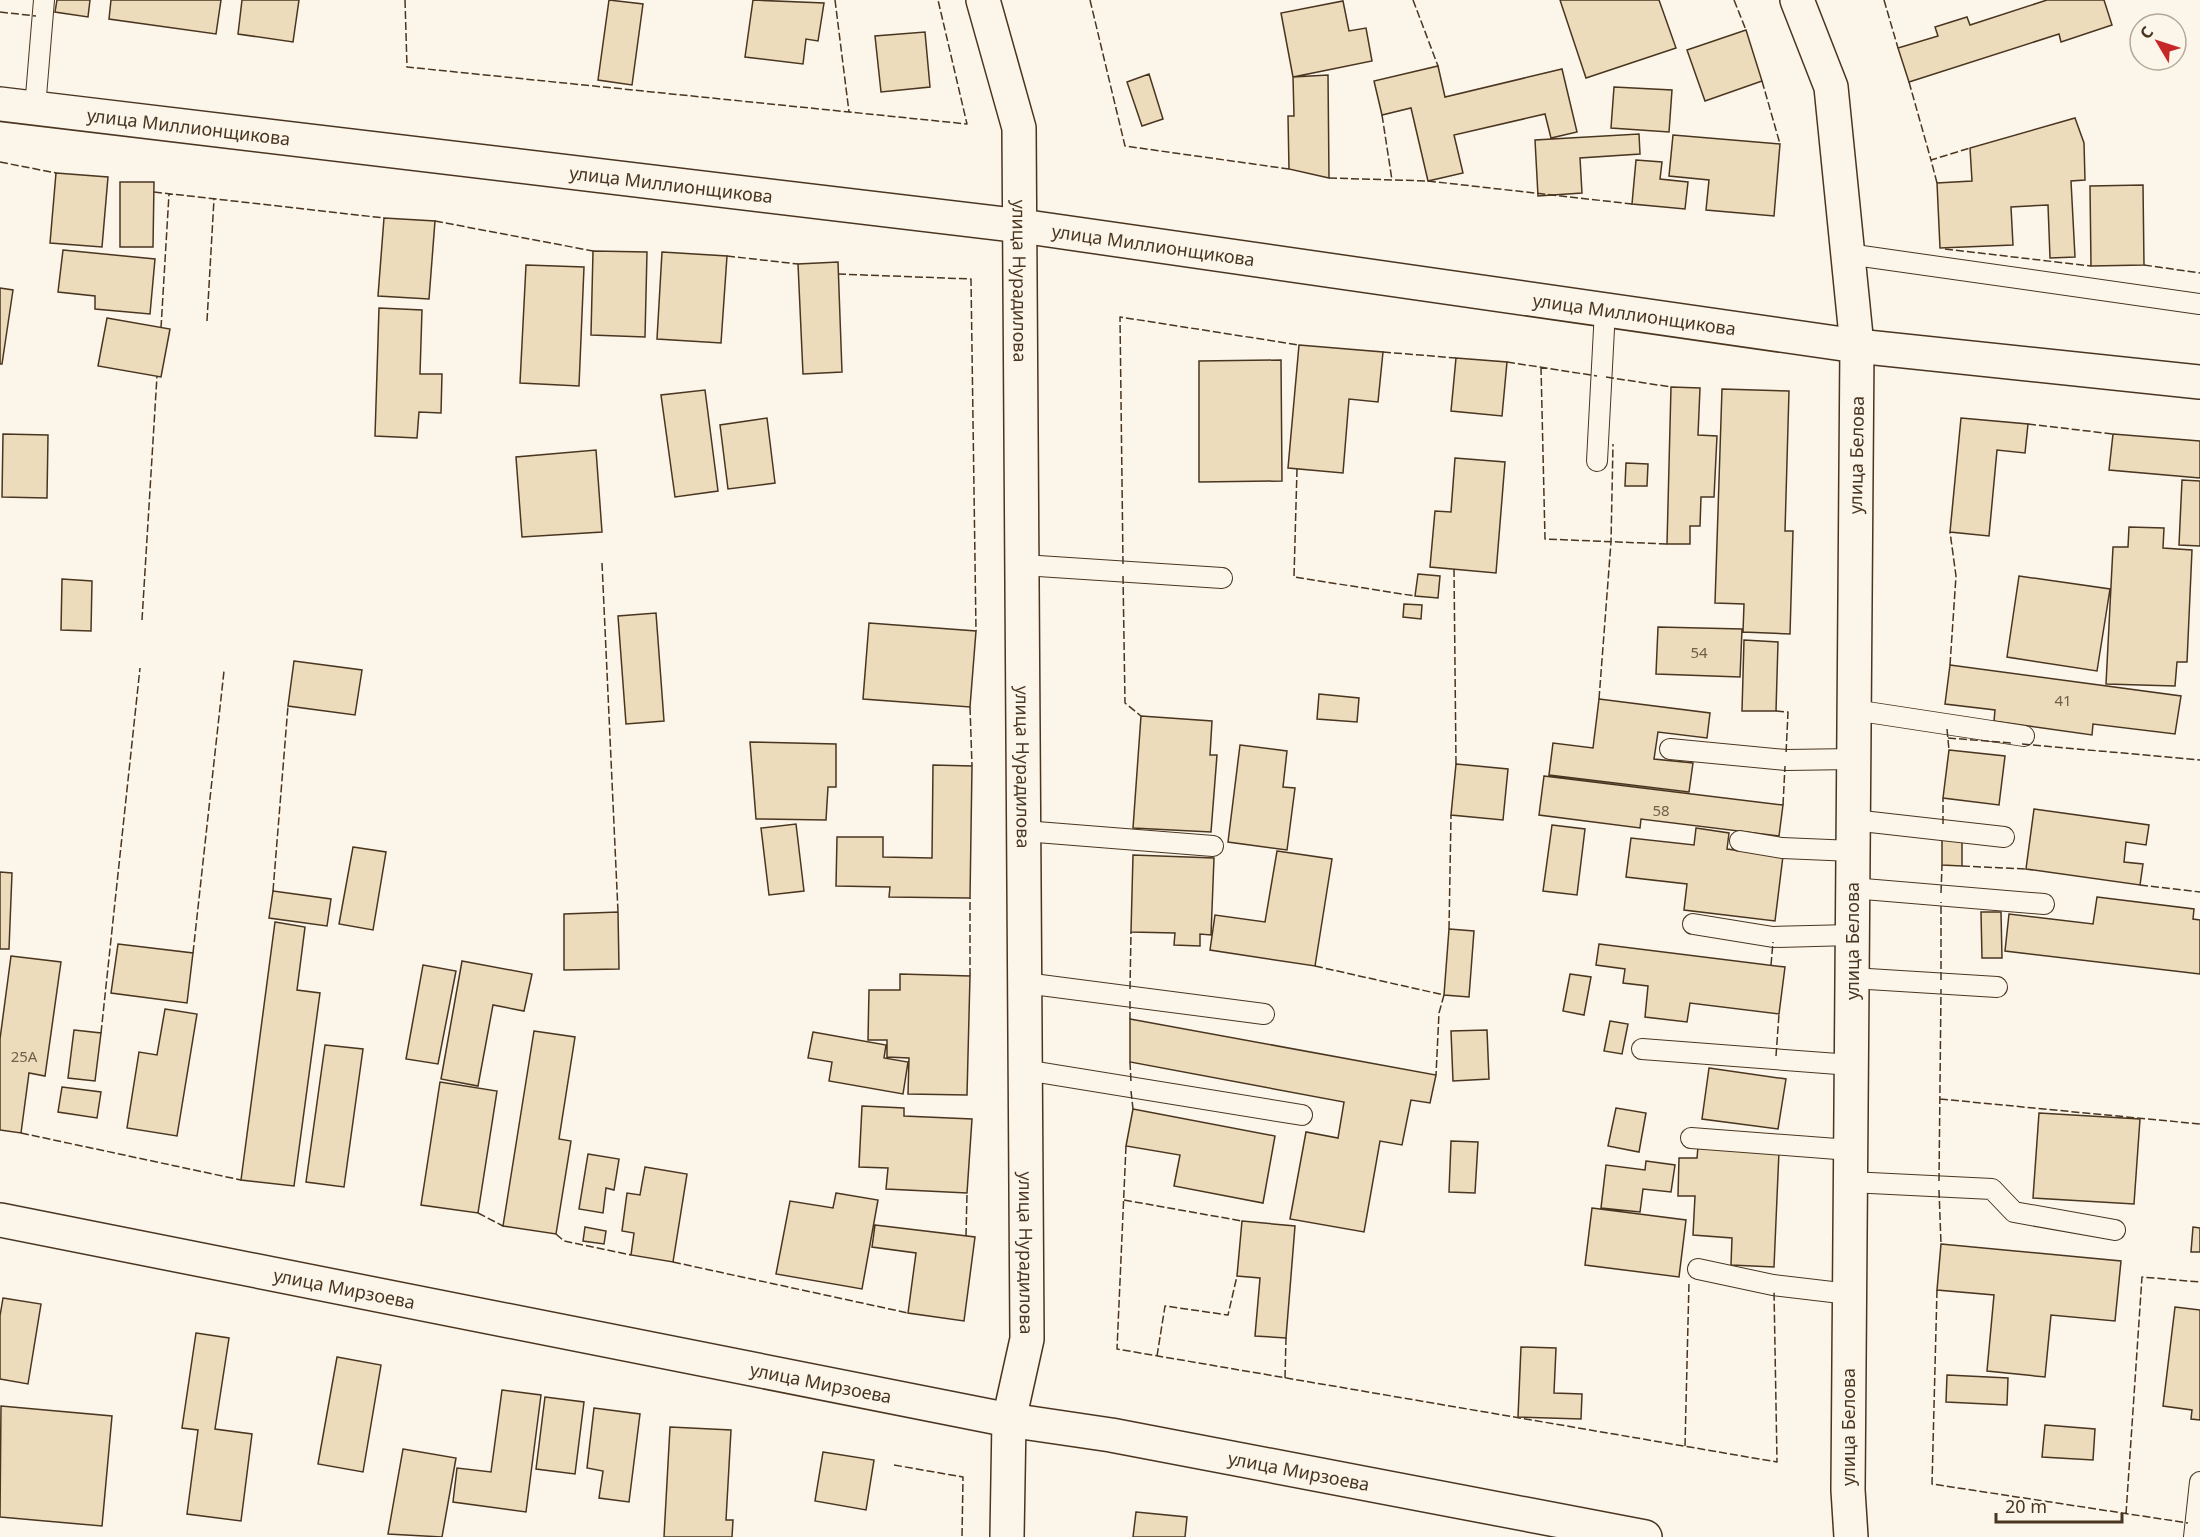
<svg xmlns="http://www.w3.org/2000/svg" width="2200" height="1537" viewBox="0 0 2200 1537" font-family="'Noto Sans',sans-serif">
<rect width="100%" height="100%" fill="#fbf6e9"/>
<path fill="#ecdcbc" stroke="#4a3520" stroke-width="1.5" d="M 57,0 L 90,0 L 88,17 L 55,12 Z
M 111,0 L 221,0 L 216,34 L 109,19 Z
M 242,0 L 299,0 L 293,42 L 238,34 Z
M 609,0 L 643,4 L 632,85 L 598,80 Z
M 753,0 L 824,3 L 818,41 L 806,39 L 803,64 L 745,57 Z
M 1560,0 L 1659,0 L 1676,48 L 1586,78 Z
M 2047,0 L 2104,0 L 2112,25 L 2061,42 L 2059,34 L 1909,82 L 1898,48 L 1938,36 L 1935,27 L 1967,17 L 1970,25 Z
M 1343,1 L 1349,31 L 1366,28 L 1372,61 L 1293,77 L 1281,13 Z
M 1746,30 L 1762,81 L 1705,101 L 1687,50 Z
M 925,32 L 930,87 L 881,92 L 875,36 Z
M 1438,66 L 1445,97 L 1562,69 L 1577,132 L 1551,138 L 1545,114 L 1454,135 L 1463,173 L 1428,181 L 1411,108 L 1382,115 L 1374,81 Z
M 1149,74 L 1163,119 L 1142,126 L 1127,82 Z
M 1328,75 L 1329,178 L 1289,169 L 1288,116 L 1294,116 L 1293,77 Z
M 1614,87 L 1672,90 L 1669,132 L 1611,128 Z
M 2075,118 L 2084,143 L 2085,180 L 2071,181 L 2075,257 L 2050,258 L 2048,205 L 2011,207 L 2013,245 L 1940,248 L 1937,183 L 1972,181 L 1970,148 Z
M 1639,134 L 1640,154 L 1580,158 L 1582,193 L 1538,196 L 1535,140 Z
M 1673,135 L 1780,144 L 1774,216 L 1706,210 L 1709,180 L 1669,176 Z
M 1636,160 L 1662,162 L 1660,179 L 1688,182 L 1685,209 L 1632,204 Z
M 56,173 L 108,177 L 102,247 L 50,243 Z
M 120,182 L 154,182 L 153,247 L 120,247 Z
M 2143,185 L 2144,265 L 2091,266 L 2090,186 Z
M 384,218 L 435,221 L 429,299 L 378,296 Z
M 63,250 L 155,259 L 150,314 L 95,309 L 95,296 L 58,292 Z
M 593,251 L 647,252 L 645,337 L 591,335 Z
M 662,252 L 727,256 L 721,343 L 657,339 Z
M 838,262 L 842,372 L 803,374 L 798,264 Z
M 526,265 L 584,267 L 579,386 L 520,383 Z
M 0,288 L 13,290 L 2,364 L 0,364 Z
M 379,308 L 422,310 L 420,374 L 442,374 L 441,413 L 419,412 L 417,438 L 375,436 Z
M 107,318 L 170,329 L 161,377 L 98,366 Z
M 1299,345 L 1383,352 L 1378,402 L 1349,399 L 1343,473 L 1288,468 Z
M 1456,358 L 1507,362 L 1502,416 L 1451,411 Z
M 1281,360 L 1282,481 L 1199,482 L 1199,361 Z
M 1671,387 L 1700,388 L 1698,435 L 1717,436 L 1714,497 L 1701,497 L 1700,526 L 1690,526 L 1690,544 L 1667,544 Z
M 1722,389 L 1789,391 L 1785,531 L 1793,531 L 1790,634 L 1743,632 L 1744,604 L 1715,603 Z
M 705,390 L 718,491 L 675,497 L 661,395 Z
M 767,418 L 775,483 L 728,489 L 720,425 Z
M 1961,418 L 2028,424 L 2025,453 L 1997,450 L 1989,536 L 1950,532 Z
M 3,434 L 48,435 L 47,498 L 2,497 Z
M 2113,434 L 2200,441 L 2200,478 L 2109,470 Z
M 596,450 L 602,532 L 522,537 L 516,457 Z
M 1455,458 L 1505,462 L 1496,573 L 1430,567 L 1435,511 L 1451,512 Z
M 1626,463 L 1648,464 L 1647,486 L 1625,486 Z
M 2182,480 L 2200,481 L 2200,546 L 2179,545 Z
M 2129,527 L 2164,528 L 2163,548 L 2192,550 L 2187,662 L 2177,662 L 2175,686 L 2106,684 L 2113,547 L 2128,547 Z
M 1418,574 L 1440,576 L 1438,598 L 1415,596 Z
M 2019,576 L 2110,589 L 2097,671 L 2007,657 Z
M 62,579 L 92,581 L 91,631 L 61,630 Z
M 1404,604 L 1422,605 L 1421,619 L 1403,617 Z
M 656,613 L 664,721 L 626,724 L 618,616 Z
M 869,623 L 976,631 L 970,707 L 863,699 Z
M 1658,627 L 1742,629 L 1740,677 L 1656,674 Z
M 1744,640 L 1778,642 L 1776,711 L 1742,711 Z
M 294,661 L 362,670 L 355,715 L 288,706 Z
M 1950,665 L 2181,696 L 2175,734 L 2093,724 L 2092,735 L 1994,721 L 1995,710 L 1945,704 Z
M 1319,694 L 1359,698 L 1357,722 L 1317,719 Z
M 1599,699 L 1710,713 L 1707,738 L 1658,732 L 1654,759 L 1693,763 L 1689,792 L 1549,775 L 1553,743 L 1593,748 Z
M 1141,716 L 1212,721 L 1210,755 L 1217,755 L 1211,832 L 1133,828 Z
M 750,742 L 836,744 L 836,787 L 828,787 L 826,820 L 756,819 Z
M 1240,745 L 1287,751 L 1283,787 L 1295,788 L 1287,850 L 1228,842 Z
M 1949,750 L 2005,756 L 1999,805 L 1943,798 Z
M 1456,764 L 1508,769 L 1503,820 L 1451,815 Z
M 933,765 L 972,766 L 970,898 L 889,897 L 890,887 L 836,886 L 837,837 L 883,837 L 883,857 L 932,858 Z
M 1544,776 L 1783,805 L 1779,836 L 1641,819 L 1640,828 L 1539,815 Z
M 2034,809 L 2149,825 L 2146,845 L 2126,842 L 2124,862 L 2143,864 L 2140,885 L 2026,869 Z
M 796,824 L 804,891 L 769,895 L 761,828 Z
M 1552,825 L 1585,829 L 1577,895 L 1543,891 Z
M 1696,828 L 1729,833 L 1727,849 L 1783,856 L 1775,921 L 1684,910 L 1687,884 L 1626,877 L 1631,838 L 1694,845 Z
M 1942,839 L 1962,840 L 1962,866 L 1942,865 Z
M 353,847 L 386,852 L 373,930 L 339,924 Z
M 1277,851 L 1332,859 L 1315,966 L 1210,950 L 1215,915 L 1265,922 Z
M 1133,855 L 1214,858 L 1211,935 L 1200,934 L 1200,946 L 1174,945 L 1175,933 L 1131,932 Z
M 0,872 L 12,873 L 9,949 L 0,949 Z
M 273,891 L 331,899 L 327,926 L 269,918 Z
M 2097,897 L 2194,909 L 2193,919 L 2200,920 L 2200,974 L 2005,951 L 2009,914 L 2093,924 Z
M 618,912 L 619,969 L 564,970 L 564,914 Z
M 1981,912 L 2001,912 L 2002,958 L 1982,958 Z
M 275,922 L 305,927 L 297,990 L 320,993 L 294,1186 L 241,1180 Z
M 1449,929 L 1474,931 L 1469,997 L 1444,995 Z
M 118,944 L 193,953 L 187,1003 L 111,993 Z
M 1599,944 L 1785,967 L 1779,1014 L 1690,1003 L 1687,1022 L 1645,1017 L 1648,986 L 1623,983 L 1625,969 L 1596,965 Z
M 11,956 L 61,962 L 45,1076 L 29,1073 L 21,1133 L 0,1130 L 0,1039 Z
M 462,961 L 532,974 L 524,1011 L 493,1005 L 478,1086 L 441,1079 Z
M 423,965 L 456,971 L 438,1064 L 406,1059 Z
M 900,974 L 970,976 L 967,1095 L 908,1094 L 909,1058 L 887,1057 L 887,1040 L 868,1040 L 869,990 L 900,990 Z
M 1570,974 L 1591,977 L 1584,1015 L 1563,1011 Z
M 165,1009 L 197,1014 L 177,1136 L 127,1128 L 139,1052 L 157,1055 Z
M 1130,1019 L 1436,1075 L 1430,1103 L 1411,1100 L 1402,1145 L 1380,1141 L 1364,1232 L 1290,1219 L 1306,1132 L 1338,1138 L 1344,1102 L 1130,1062 Z
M 1610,1021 L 1628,1024 L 1622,1054 L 1604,1051 Z
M 74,1030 L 101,1033 L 95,1081 L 68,1078 Z
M 1487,1030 L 1489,1079 L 1453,1081 L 1451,1031 Z
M 534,1031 L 575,1037 L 559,1139 L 571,1141 L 556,1234 L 503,1226 Z
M 813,1032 L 886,1045 L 884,1058 L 908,1062 L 903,1094 L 829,1081 L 832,1062 L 808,1058 Z
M 325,1045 L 363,1049 L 344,1187 L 306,1182 Z
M 1709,1068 L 1786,1079 L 1778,1129 L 1702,1119 Z
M 440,1082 L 497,1091 L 478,1213 L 421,1205 Z
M 62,1087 L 101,1092 L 97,1118 L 58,1112 Z
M 862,1106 L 904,1108 L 904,1116 L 972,1119 L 967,1193 L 886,1189 L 888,1168 L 859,1167 Z
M 1616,1108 L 1646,1113 L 1639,1152 L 1608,1146 Z
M 1133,1109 L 1275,1136 L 1263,1203 L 1174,1186 L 1180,1155 L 1126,1146 Z
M 2039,1113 L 2140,1119 L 2134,1204 L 2033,1198 Z
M 1451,1141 L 1478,1142 L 1475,1193 L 1449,1192 Z
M 1698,1147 L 1779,1151 L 1774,1267 L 1731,1265 L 1732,1238 L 1693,1235 L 1695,1196 L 1678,1196 L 1679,1158 L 1697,1158 Z
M 588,1154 L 619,1159 L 614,1190 L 606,1188 L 603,1213 L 579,1209 Z
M 1646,1161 L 1675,1165 L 1671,1192 L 1643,1189 L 1640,1212 L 1601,1208 L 1606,1165 L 1645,1170 Z
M 645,1167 L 687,1174 L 673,1262 L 631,1255 L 634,1233 L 622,1231 L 627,1193 L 640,1195 Z
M 836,1193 L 878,1200 L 862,1289 L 776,1274 L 790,1201 L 833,1208 Z
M 1592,1208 L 1686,1220 L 1679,1277 L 1585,1265 Z
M 1242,1221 L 1295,1226 L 1286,1338 L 1255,1336 L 1260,1278 L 1237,1276 Z
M 875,1225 L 975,1237 L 964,1321 L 908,1313 L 916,1253 L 872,1247 Z
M 585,1227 L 606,1231 L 604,1244 L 583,1241 Z
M 2193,1227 L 2200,1228 L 2200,1252 L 2191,1252 Z
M 1941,1244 L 2121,1261 L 2115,1321 L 2051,1315 L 2045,1377 L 1987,1371 L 1994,1295 L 1937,1290 Z
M 3,1298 L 41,1304 L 28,1384 L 0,1379 L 0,1316 Z
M 2175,1307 L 2200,1310 L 2200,1420 L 2191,1419 L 2192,1410 L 2163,1406 Z
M 196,1333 L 229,1338 L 215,1429 L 252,1434 L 241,1521 L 187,1514 L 198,1430 L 182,1428 Z
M 1521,1347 L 1556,1348 L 1554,1393 L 1582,1394 L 1581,1419 L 1518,1417 Z
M 337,1357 L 381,1365 L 363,1472 L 318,1464 Z
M 1947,1375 L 2008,1378 L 2007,1405 L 1946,1402 Z
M 502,1390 L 541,1395 L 526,1512 L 453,1502 L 457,1468 L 491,1472 Z
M 545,1397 L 584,1402 L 575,1474 L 536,1469 Z
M 1,1406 L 112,1416 L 102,1526 L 0,1517 Z
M 594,1408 L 640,1414 L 629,1502 L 599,1498 L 603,1471 L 587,1468 Z
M 2045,1425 L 2095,1429 L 2093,1460 L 2042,1457 Z
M 670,1427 L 731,1430 L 726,1520 L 733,1520 L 732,1537 L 664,1537 Z
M 403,1449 L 456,1458 L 442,1537 L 388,1534 Z
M 823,1452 L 874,1460 L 866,1510 L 815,1501 Z
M 1136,1512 L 1187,1517 L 1185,1537 L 1133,1537 Z"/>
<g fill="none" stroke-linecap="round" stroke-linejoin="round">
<defs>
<path id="service" d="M 35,108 L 44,0
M 1848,254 L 2200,304
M 1597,461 L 1605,310
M 1023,565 L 1222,578
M 1854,710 L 2024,736
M 1670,749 L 1786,760 L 1853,759
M 1853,820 L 2004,837
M 1024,831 L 1213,846
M 1740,841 L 1782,848 L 1853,851
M 1852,888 L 2044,904
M 1693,924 L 1773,937 L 1852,935
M 1852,978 L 1997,987
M 1025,983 L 1264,1014
M 1642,1049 L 1851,1065
M 1025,1070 L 1302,1115
M 1691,1138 L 1850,1150
M 1850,1182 L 1992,1189 L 2014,1212 L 2115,1230
M 1698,1269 L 1773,1285 L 1849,1294
M 2194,1537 L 2200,1482"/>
<g id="minor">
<path id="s1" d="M 983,0 L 1019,128 L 1027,1339 L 1009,1420"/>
<path d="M 1797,0 L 1831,87 L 1857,346 L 1848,1490 L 1851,1537"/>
<path id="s2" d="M 0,104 L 1021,226 L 1857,346 L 2200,382"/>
</g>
<g id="tertiary">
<path id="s3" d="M 0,1220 L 1009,1420 L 1111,1435 L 1645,1537"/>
<path d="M 1007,1537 L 1009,1420"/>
</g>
</defs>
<use href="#service" stroke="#4a3520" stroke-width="22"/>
<use href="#minor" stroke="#4a3520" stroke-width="36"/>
<use href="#tertiary" stroke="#4a3520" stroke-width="36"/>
<use href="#service" stroke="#fbf6e9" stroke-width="20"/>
<use href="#minor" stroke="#fbf6e9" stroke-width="33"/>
<use href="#tertiary" stroke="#fbf6e9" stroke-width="33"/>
<path stroke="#4a3520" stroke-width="1.5" stroke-dasharray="8 3" stroke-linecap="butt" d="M 405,0 L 407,67 L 967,124 L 938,0
M 835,0 L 849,112
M 1090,0 L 1125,146 L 1289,169
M 1413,0 L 1438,66
M 1734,0 L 1746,30
M 1884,0 L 1898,48
M 0,12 L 36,16
M 1762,81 L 1780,144
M 1909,82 L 1931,160
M 1382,115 L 1392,180
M 0,162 L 56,173
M 1329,178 L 1428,181 L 1632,204
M 1937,183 L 1931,160 L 1970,148
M 154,192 L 384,218
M 435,221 L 593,251
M 1945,249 L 2091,266
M 727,256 L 798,264
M 2144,265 L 2200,273
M 838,274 L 971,279 L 976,631
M 207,321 L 214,199
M 161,328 L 169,194
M 1383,352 L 1456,358
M 1507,362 L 1597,376
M 1541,367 L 1545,539 L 1667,544
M 1606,377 L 1671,387
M 2028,424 L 2113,434
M 1297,469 L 1294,577 L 1415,596
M 602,563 L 618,912
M 1123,564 L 1120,317 L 1299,345
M 1454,569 L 1456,764
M 1123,576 L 1125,703 L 1141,716
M 142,620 L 157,376
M 1950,665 L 1956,576 L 1950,532
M 1599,699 L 1611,542 L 1613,444
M 970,707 L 972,766
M 1776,711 L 1788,712 L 1786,754
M 1947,729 L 1949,750
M 1948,738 L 2011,743
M 2022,744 L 2200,760
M 1783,805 L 1785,766
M 1943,824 L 1943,798
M 1962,866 L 2026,869
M 2140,885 L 2200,892
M 273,891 L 288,706
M 1941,893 L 1942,865
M 1449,929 L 1451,815
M 193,953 L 224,671
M 1771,965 L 1773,942
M 1315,966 L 1444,995 L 1439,1013 L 1436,1075
M 970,976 L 970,898
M 1941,980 L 1941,902
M 1130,989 L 1131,932
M 1130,1001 L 1130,1019
M 101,1033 L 140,668
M 1776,1056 L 1779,1014
M 1130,1062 L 1131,1082
M 1131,1091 L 1133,1109
M 1940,1099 L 2200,1124
M 21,1133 L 241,1180
M 1126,1146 L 1117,1349 L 1777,1462 L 1774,1291
M 1939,1181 L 1941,989
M 1939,1190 L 1941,1244
M 1124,1200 L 1242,1221
M 478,1213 L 503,1226
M 556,1234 L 564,1241 L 631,1255
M 966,1236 L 967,1193
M 673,1262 L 908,1313
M 1937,1290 L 1932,1484 L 2188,1523
M 1157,1356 L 1165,1306 L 1228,1315 L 1237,1276
M 1285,1378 L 1286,1338
M 1685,1446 L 1689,1282
M 894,1465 L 963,1477 L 962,1537
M 2126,1514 L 2142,1277 L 2200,1282"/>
</g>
<g text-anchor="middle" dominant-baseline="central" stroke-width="4.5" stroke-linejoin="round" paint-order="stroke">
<g font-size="15" fill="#725f47">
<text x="1699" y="652">54</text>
<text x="2063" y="700">41</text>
<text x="1661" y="810">58</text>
<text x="24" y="1056">25А</text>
</g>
<g font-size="18" fill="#4a3520" stroke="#fbf6e9">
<text stroke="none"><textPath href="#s2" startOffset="190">улица Миллионщикова</textPath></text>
<text stroke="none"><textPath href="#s2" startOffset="676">улица Миллионщикова</textPath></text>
<text stroke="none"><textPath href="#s2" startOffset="1162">улица Миллионщикова</textPath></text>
<text stroke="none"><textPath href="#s1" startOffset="286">улица Нурадилова</textPath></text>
<text stroke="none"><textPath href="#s2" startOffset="1648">улица Миллионщикова</textPath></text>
<text transform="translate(1856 455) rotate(-89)">улица Белова</text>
<text stroke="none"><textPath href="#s1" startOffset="772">улица Нурадилова</textPath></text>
<text transform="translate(1852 941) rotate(-90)">улица Белова</text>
<text stroke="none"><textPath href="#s1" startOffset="1258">улица Нурадилова</textPath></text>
<text stroke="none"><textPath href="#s3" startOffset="351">улица Мирзоева</textPath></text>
<text stroke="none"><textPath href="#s3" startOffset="837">улица Мирзоева</textPath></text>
<text transform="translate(1848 1427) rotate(-90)">улица Белова</text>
<text stroke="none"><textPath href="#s3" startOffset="1323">улица Мирзоева</textPath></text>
</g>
</g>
<g transform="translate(2158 42) rotate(309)"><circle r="28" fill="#fbf6e9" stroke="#b4a999" stroke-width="1.5"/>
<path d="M0-4.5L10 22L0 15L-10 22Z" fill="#c62828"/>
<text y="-9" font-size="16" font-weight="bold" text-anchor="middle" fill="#4a3520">С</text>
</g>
<path d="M1996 1513v9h126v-9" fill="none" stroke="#4a3520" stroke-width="3"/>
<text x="2005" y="1513" font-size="18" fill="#4a3520" stroke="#fbf6e9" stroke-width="4.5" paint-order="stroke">20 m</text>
</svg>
